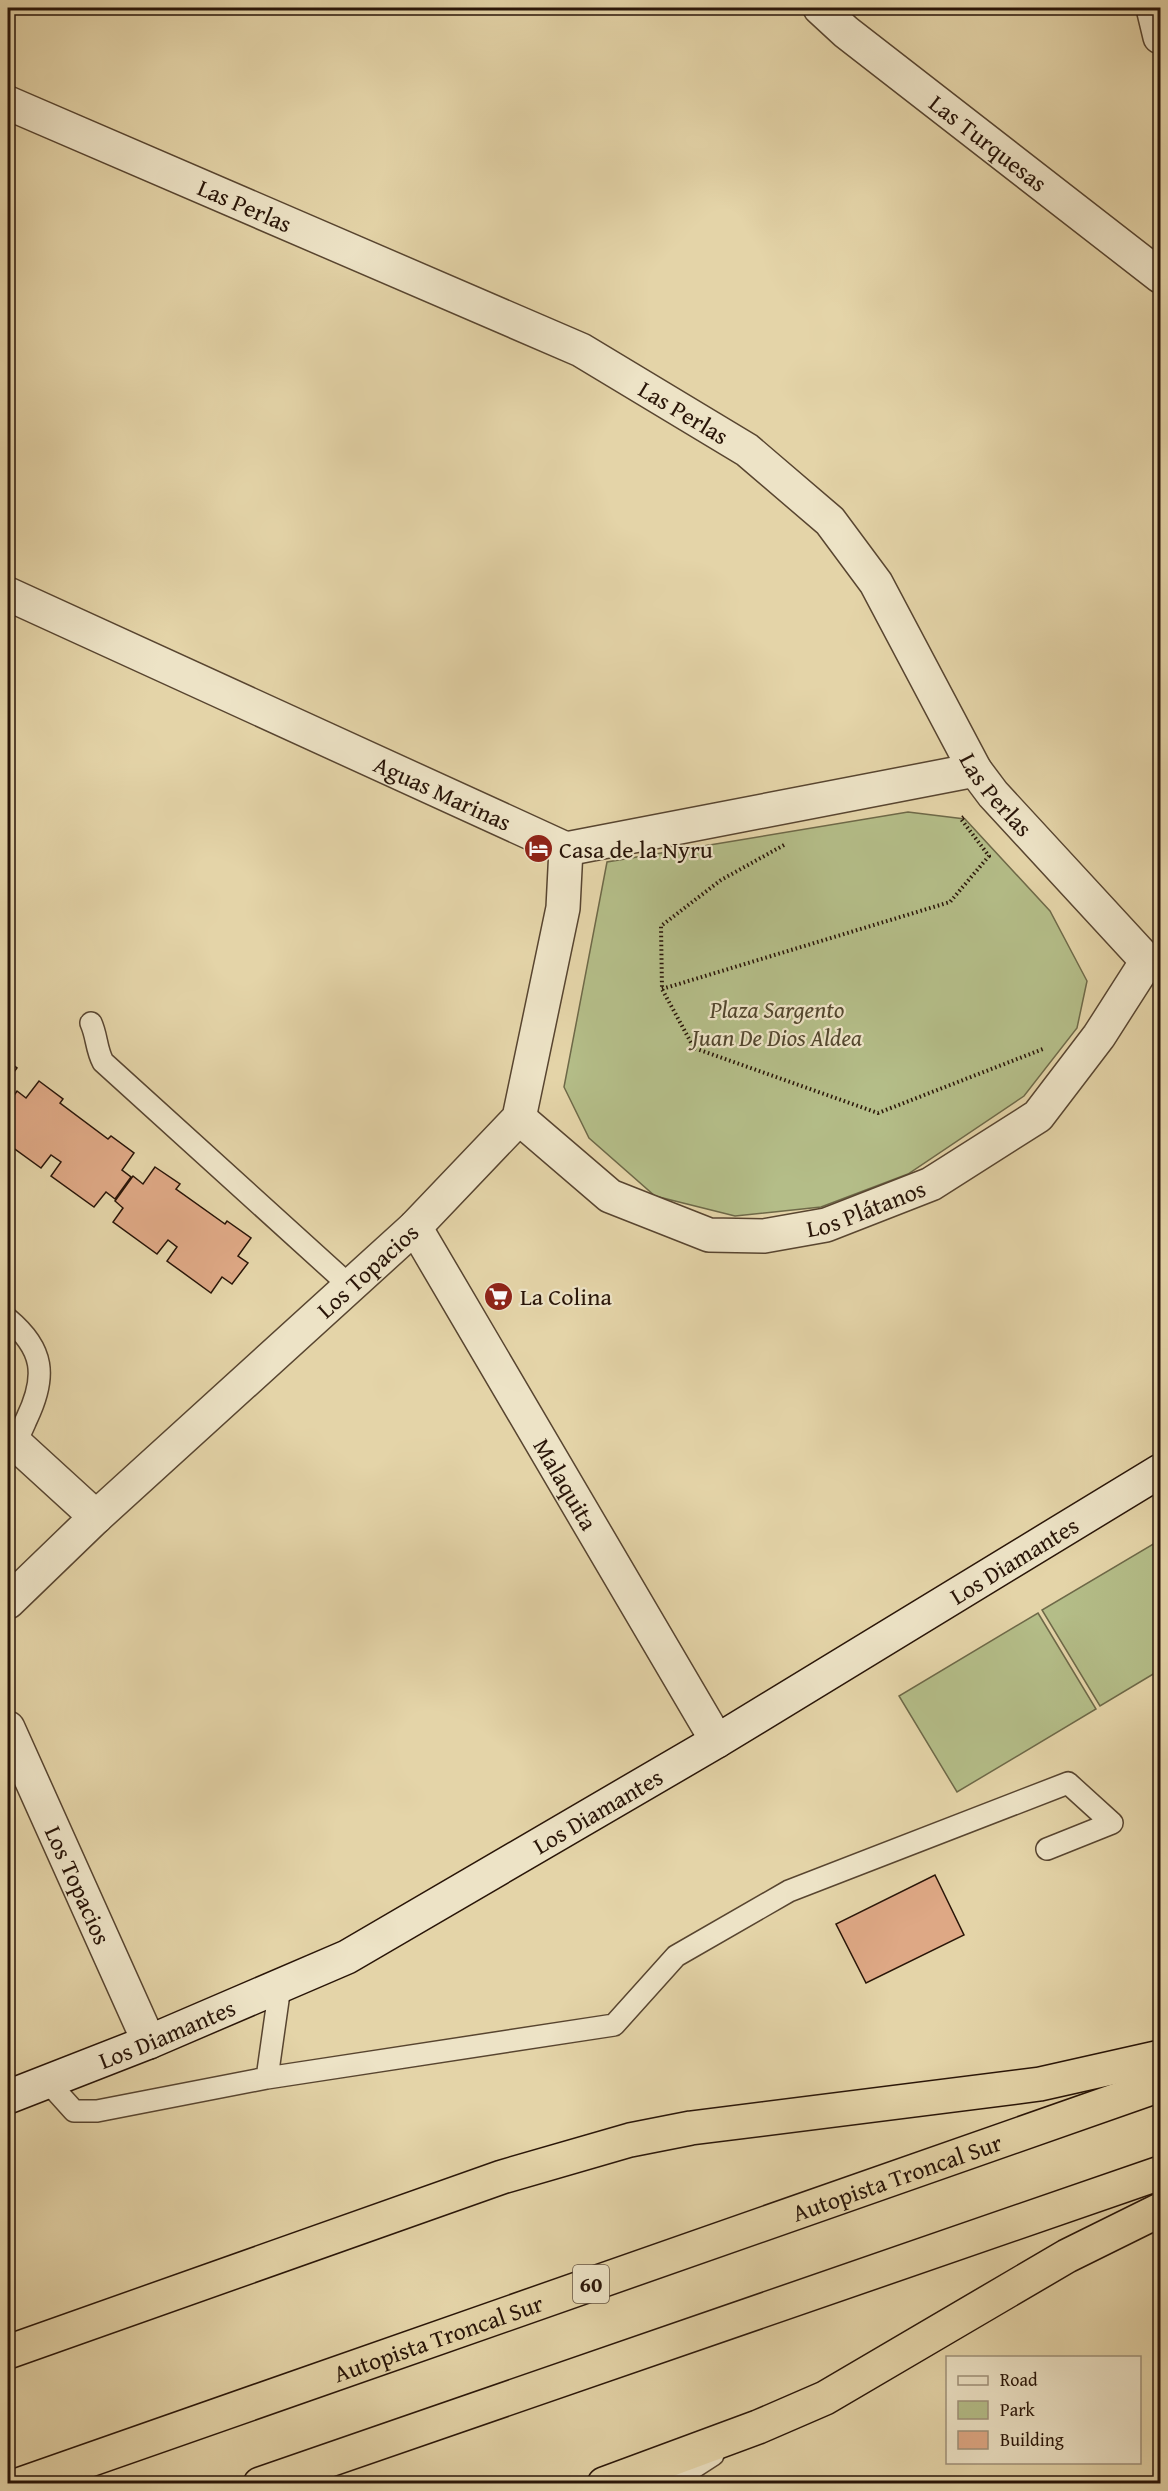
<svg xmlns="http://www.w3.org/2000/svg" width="1168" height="2491" viewBox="0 0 1168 2491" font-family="'Gentium Book Plus',serif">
<rect width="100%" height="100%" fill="#e4d4a8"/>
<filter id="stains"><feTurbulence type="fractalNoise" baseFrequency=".00333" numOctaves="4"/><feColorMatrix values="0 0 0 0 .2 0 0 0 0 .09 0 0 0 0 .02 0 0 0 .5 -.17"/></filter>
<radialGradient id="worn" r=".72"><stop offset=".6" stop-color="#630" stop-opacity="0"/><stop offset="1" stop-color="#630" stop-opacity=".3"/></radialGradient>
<path fill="#b4bd88" stroke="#6e6948" stroke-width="1.5" d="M 908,812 L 965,819 L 1050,911 L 1087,981 L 1077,1028 L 1024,1096 L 908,1174 L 821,1207 L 735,1216 L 655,1196 L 589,1138 L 564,1087 L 607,862 Z
M 1160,1540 L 1160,1670 L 1100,1706 L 1042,1610 Z
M 1038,1613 L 1096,1709 L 957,1792 L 899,1696 Z"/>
<path fill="#dea885" stroke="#291508" stroke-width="1.5" d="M 8,1061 L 17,1068 L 8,1080 Z
M 39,1081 L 63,1099 L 60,1103 L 108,1139 L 111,1136 L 134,1153 L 122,1170 L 131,1177 L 115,1199 L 106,1192 L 94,1207 L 51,1176 L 61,1162 L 51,1155 L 41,1168 L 8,1144 L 8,1104 L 17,1091 L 26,1098 Z
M 155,1167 L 180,1184 L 176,1189 L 225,1224 L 227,1221 L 251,1238 L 238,1256 L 248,1263 L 232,1284 L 222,1277 L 211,1293 L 167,1261 L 177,1247 L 168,1240 L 157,1254 L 113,1222 L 123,1208 L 115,1201 L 133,1176 L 143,1184 Z
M 935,1875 L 964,1935 L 866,1983 L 836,1924 Z"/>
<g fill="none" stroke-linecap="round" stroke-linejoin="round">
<defs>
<path id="lane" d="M 91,1023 C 97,1036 96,1049 103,1062 L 350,1286
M 8,1319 C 44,1349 47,1376 27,1418 C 22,1429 18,1441 8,1448
M 267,2078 L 614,2025 L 676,1956 L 789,1891 L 1068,1783 L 1112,1823 L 1047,1849
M 47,2081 L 74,2111 L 97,2111 L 267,2078 L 280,1986
M 668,2484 L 713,2455"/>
<g id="street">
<path id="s1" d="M 820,8 L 846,32 L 1160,276"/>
<path d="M 1153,8 L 1160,37"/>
<path id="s2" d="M 8,103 L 581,350 L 747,450 L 830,521 L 876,583 L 975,770 L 993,794 L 1147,961 L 1160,966"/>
<path id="s3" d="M 8,594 L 566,849 L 975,770"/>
<path id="s4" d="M 519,1118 L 610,1196 L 709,1235 L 764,1236 L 826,1225 L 931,1184 L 1038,1116 L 1099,1036 L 1147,961"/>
<path id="s5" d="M 415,1227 L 717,1741"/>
<path d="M 15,1443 L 96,1517"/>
<path id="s6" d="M 8,1602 L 96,1517 L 415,1227 L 519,1118 L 563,908 L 566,849"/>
<path id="s7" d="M 8,1728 L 149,2042"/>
</g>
<g id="secondary">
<path id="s8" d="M 8,2097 L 149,2042 L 347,1957 L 717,1741 L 1160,1471"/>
</g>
<g id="highway">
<path d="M 8,2352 L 502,2177 L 630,2140 L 691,2128 L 1040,2084 L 1160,2057"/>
<path id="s9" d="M 21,2484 L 1160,2085"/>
<path d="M 260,2484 L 1160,2173"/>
<path d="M 604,2484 L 758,2427 L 825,2398 L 1067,2256 L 1160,2210"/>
</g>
</defs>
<use href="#lane" stroke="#584530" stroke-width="24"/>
<use href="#street" stroke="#584530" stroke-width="36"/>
<use href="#secondary" stroke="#291508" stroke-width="36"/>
<use href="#highway" stroke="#291508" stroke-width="36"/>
<path stroke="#291508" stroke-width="4" stroke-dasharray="1.5 3" stroke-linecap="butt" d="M 784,845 L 721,880 L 661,926 L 662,989 L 694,1048 L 878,1113 L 1043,1049
M 662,989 L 950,902 L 989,856 L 961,819 L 966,815"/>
<use href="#lane" stroke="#ede3c6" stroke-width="21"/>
<use href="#street" stroke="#ede3c6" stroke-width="33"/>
<use href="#secondary" stroke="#ede3c6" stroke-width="33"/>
<use href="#highway" stroke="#e4d4a8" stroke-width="33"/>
</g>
<defs>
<symbol id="hotel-disc" viewBox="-11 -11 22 22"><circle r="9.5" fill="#8f2418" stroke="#ede3c6"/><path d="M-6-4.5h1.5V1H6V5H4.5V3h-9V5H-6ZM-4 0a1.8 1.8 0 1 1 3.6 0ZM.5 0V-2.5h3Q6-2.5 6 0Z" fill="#fff"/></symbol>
<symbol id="supermarket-disc" viewBox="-11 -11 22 22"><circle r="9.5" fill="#8f2418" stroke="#ede3c6"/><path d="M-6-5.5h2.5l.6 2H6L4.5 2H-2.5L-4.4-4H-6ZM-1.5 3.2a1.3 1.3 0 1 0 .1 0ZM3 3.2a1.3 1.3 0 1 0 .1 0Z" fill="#fff"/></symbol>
</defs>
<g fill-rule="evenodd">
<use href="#hotel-disc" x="522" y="832" width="33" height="33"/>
<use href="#supermarket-disc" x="482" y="1280" width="33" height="33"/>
</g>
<g text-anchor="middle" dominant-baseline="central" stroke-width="4.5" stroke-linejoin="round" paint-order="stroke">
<rect fill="#ede3c6" stroke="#645341" stroke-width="1.5" x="573" y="2265" width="36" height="38" rx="4.5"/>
<g font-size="22" font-weight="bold" fill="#291508">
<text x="591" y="2284">60</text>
</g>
<g font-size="24" fill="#291508" stroke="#ede3c6">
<text stroke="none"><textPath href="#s1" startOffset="216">Las Turquesas</textPath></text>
<text stroke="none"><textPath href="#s2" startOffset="258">Las Perlas</textPath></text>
<text stroke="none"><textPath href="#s2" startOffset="744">Las Perlas</textPath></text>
<text stroke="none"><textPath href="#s2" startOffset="1248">Las Perlas</textPath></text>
<text stroke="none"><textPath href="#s3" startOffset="478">Aguas Marinas</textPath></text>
<text stroke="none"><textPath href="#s4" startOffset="387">Los Plátanos</textPath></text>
<text stroke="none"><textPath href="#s6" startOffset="489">Los Topacios</textPath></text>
<text stroke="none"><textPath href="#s5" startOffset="298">Malaquita</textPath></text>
<text stroke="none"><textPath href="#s8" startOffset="1143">Los Diamantes</textPath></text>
<text stroke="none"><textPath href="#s8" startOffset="657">Los Diamantes</textPath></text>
<text stroke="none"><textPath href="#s7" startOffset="172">Los Topacios</textPath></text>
<text stroke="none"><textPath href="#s8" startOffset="171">Los Diamantes</textPath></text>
<text stroke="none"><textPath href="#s9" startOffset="928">Autopista Troncal Sur</textPath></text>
<text stroke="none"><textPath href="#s9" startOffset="442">Autopista Troncal Sur</textPath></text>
</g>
<g font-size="24" fill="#291508" stroke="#ede3c6" text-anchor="start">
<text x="559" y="849">Casa de la Nyru</text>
<text x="520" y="1296">La Colina</text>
</g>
<g font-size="24" font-style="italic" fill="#53472e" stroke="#ede3c6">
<text x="777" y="1009">Plaza Sargento<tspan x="777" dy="28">Juan De Dios Aldea</tspan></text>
</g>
</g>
<rect width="1168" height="2491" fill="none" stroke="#e4d4a8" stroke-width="30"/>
<rect x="9" y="9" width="1150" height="2473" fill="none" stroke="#291508" stroke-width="3"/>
<rect x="15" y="15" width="1138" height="2461" fill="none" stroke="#291508" stroke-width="1.5"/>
<rect x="946" y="2356" width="195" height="108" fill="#ede3c6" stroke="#9f917a" stroke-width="1.5"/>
<rect x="958" y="2376" width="30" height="9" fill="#ede3c6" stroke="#9f917a" stroke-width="1.5"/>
<text x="1000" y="2386" font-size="18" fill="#291508">Road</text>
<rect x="958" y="2401" width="30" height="18" fill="#b4bd88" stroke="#9f917a" stroke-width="1.5"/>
<text x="1000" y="2416" font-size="18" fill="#291508">Park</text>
<rect x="958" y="2431" width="30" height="18" fill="#dea885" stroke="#9f917a" stroke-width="1.5"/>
<text x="1000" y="2446" font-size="18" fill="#291508">Building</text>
<rect width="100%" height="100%" filter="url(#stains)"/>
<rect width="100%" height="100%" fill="url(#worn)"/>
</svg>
